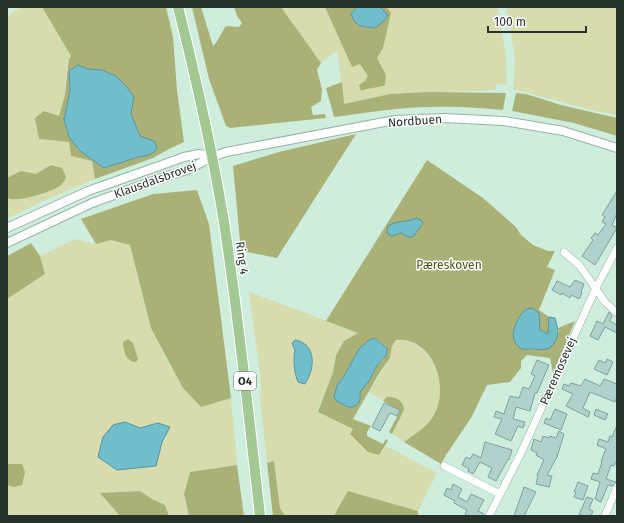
<svg xmlns="http://www.w3.org/2000/svg" width="624" height="523" viewBox="0 0 624 523" font-family="'Fira Sans',sans-serif">
<rect width="100%" height="100%" fill="#cfeddd"/>
<path fill="#d6dcad" d="M 18,7 L 42,7 L 71,56 L 69,59 L 65,95 L 59,117 L 35,118 L 39,139 L 69,142 L 71,156 L 92,161 L 95,179 L 41,202 L 7,219 L 7,17 L 19,8 Z
M 281,7 L 498,7 L 506,58 L 507,85 L 496,84 L 496,90 L 390,94 L 344,104 L 337,51 L 321,63 Z
M 506,7 L 617,7 L 617,115 L 595,111 L 513,89 L 515,59 Z
M 75,239 L 96,244 L 111,240 L 130,244 L 151,328 L 201,407 L 231,398 L 237,465 L 190,472 L 184,494 L 189,516 L 169,516 L 165,505 L 152,499 L 140,491 L 100,493 L 120,516 L 7,516 L 7,299 L 45,274 L 40,256 Z
M 249,292 L 359,333 L 344,341 L 336,354 L 333,372 L 318,412 L 353,429 L 379,455 L 386,446 L 437,473 L 418,511 L 348,491 L 338,508 L 334,516 L 285,516 L 280,508 L 274,462 L 267,463 L 260,399 L 261,383 Z
M 396,340 C 433,338 450,386 434,415 C 427,427 415,434 404,442 L 392,434 L 404,410 L 387,397 L 384,401 L 369,392 L 390,358 L 392,346 Z"/>
<path fill="#aab177" fill-rule="evenodd" d="M 42,7 L 166,7 L 173,37 L 177,90 L 184,142 L 169,149 L 153,158 L 95,179 L 92,161 L 71,156 L 69,142 L 39,139 L 35,118 L 44,111 L 59,116 L 65,95 L 69,59 L 71,56 ZM 78,65 L 88,69 L 134,97 L 131,115 L 149,155 L 138,157 L 104,168 L 80,151 L 69,137 L 64,119 L 70,91 L 69,71 Z
M 192,7 L 201,7 L 213,46 C 219,41 221,32 226,26 L 239,27 L 242,23 L 237,16 L 234,7 L 281,7 L 321,63 L 317,70 L 322,89 L 321,101 L 311,107 L 313,115 L 325,114 L 326,118 L 230,128 L 226,126 L 209,79 Z
M 325,7 L 387,7 L 391,13 L 383,48 L 377,58 L 386,75 L 385,85 C 377,89 368,87 361,91 L 359,85 L 365,81 L 368,76 L 360,64 L 352,67 Z
M 342,82 L 344,104 L 390,94 L 430,92 L 506,93 L 503,110 C 480,108 456,106 432,107 C 399,107 367,113 334,117 L 326,88 Z
M 516,93 L 526,94 L 561,105 L 617,118 L 617,136 L 574,123 L 512,111 Z
M 356,134 L 277,258 L 247,252 L 240,241 L 233,166 L 279,152 Z
M 427,160 L 483,198 L 516,227 L 521,235 L 533,245 L 548,251 L 555,251 L 547,267 L 555,270 L 539,310 L 549,317 L 548,334 L 540,330 L 539,313 L 518,318 L 513,333 L 518,346 C 526,352 528,347 535,350 L 559,332 L 558,328 L 575,321 L 553,373 L 550,358 L 527,355 L 521,361 L 521,368 L 510,382 L 487,385 L 471,418 L 446,455 L 441,464 L 404,442 C 415,434 427,427 434,415 C 450,386 433,337 396,340 L 392,346 L 390,358 L 380,372 L 353,419 L 371,426 L 367,432 L 367,436 L 383,444 L 386,439 L 388,441 L 379,455 L 368,452 L 350,434 L 353,429 L 318,412 L 333,372 L 336,355 L 344,341 L 358,333 L 326,321 ZM 378,340 L 387,348 L 383,360 L 376,367 L 369,381 L 360,392 L 337,385 L 343,378 L 355,356 Z
M 51,165 L 62,168 L 66,177 C 65,180 63,183 61,185 C 53,192 16,203 7,198 L 7,178 L 21,171 L 36,174 Z
M 197,190 L 209,224 L 231,398 L 201,407 L 183,388 L 151,328 L 130,245 L 111,240 L 96,244 L 81,219 L 153,194 Z
M 31,243 L 40,256 L 45,274 L 7,299 L 7,256 Z
M 128,339 L 133,343 L 138,359 L 136,362 C 126,362 123,350 123,342 Z
M 387,397 C 395,396 404,401 404,410 L 392,434 L 389,432 L 400,411 L 383,401 Z
M 274,461 L 280,508 L 285,516 L 273,516 L 267,463 Z
M 7,464 L 22,464 L 25,472 L 22,485 L 14,487 L 7,485 Z
M 237,465 L 244,516 L 189,516 L 184,494 L 190,472 Z
M 140,491 L 152,499 L 165,505 L 169,516 L 120,516 L 100,493 Z
M 348,491 L 418,511 L 418,516 L 334,516 L 338,508 Z"/>
<path fill="#70bdcb" stroke="#5a939b" d="M 357,7 L 380,7 L 388,15 L 384,21 L 375,28 C 362,26 356,28 351,14 Z
M 78,65 L 88,69 L 102,70 L 116,76 L 126,86 L 134,97 L 131,114 L 140,136 L 154,141 L 157,147 L 154,152 L 149,155 L 138,157 L 104,168 L 80,151 L 69,137 L 64,119 L 70,91 L 69,71 Z
M 416,218 L 421,220 L 423,223 L 413,237 L 408,237 L 401,233 L 392,236 L 388,234 L 387,231 L 388,226 C 396,220 407,223 416,218 Z
M 532,308 L 539,313 L 540,330 L 548,334 L 549,317 L 555,318 C 559,333 560,336 550,348 C 542,351 540,349 532,349 C 527,348 525,351 520,348 C 506,338 517,317 526,309 Z
M 374,338 L 387,348 L 387,354 L 376,367 L 369,381 L 360,392 L 360,400 L 357,405 L 352,407 L 348,407 L 338,402 L 334,397 L 337,385 L 343,378 L 359,349 L 369,340 Z
M 295,340 C 317,344 315,369 305,384 L 298,382 C 294,372 293,360 295,350 L 292,343 Z
M 125,422 L 140,428 L 158,423 L 170,427 L 162,442 L 156,466 L 117,470 L 98,457 L 103,437 L 113,425 Z"/>
<path fill="#afd2cd" stroke="#7fa19c" d="M 617,191 L 617,213 L 612,225 L 617,228 L 595,265 L 582,256 L 593,240 L 591,238 L 595,233 L 598,235 L 606,224 L 602,222 L 605,217 L 602,215 Z
M 575,280 L 584,284 L 581,292 L 582,293 L 579,299 L 572,295 L 570,298 L 562,293 L 561,295 L 552,290 L 557,281 L 570,287 Z
M 609,312 L 612,316 L 610,321 L 617,325 L 617,333 L 605,327 L 598,340 L 590,336 L 597,321 L 603,324 Z
M 607,359 L 613,362 L 607,375 L 594,369 L 599,360 L 605,363 Z
M 537,360 L 549,365 L 537,393 L 535,393 L 530,411 L 516,407 L 513,419 L 525,422 L 523,428 L 518,426 L 511,441 L 495,434 L 502,419 L 494,417 L 496,411 L 504,414 L 510,396 L 519,398 L 523,387 L 529,389 L 535,376 L 531,374 Z
M 585,379 L 600,386 L 604,379 L 617,384 L 617,398 L 615,402 L 590,392 L 583,408 L 590,412 L 588,417 L 566,406 L 573,394 L 562,389 L 564,384 L 569,386 L 571,383 L 581,386 Z
M 384,403 L 400,410 L 397,416 L 390,413 L 380,431 L 372,427 Z
M 555,409 L 567,414 L 561,430 L 544,423 L 546,418 L 550,420 Z
M 596,409 L 608,414 L 605,420 L 594,415 Z
M 617,425 L 617,460 L 614,466 L 611,465 L 606,479 L 616,482 L 612,486 L 608,485 L 601,502 L 595,499 L 600,482 L 591,479 L 593,473 L 598,474 L 602,462 L 601,461 L 606,449 L 597,445 L 599,439 L 608,442 L 610,436 L 612,437 Z
M 559,431 L 564,434 L 557,457 L 547,475 L 552,476 L 549,487 L 536,484 L 538,475 L 537,475 L 544,460 L 536,455 L 537,453 L 531,450 L 534,439 L 541,442 L 543,436 L 549,438 L 550,436 L 556,438 Z
M 485,442 L 512,450 L 509,460 L 508,459 L 496,481 L 488,477 L 492,468 L 480,462 L 473,474 L 468,471 L 469,469 L 462,465 L 466,457 L 470,459 L 473,454 L 481,458 Z
M 578,482 L 588,486 L 583,500 L 574,497 L 576,492 L 574,492 Z
M 453,484 L 462,489 L 458,497 L 467,502 L 471,494 L 484,500 L 478,511 L 484,514 L 484,516 L 469,516 L 465,514 L 467,510 L 454,503 L 455,501 L 444,495 L 447,488 L 451,490 Z
M 524,487 L 536,492 L 524,516 L 514,516 Z
M 587,497 L 593,499 L 589,509 L 593,511 L 591,516 L 584,516 L 579,514 Z"/>
<g fill="none" stroke-linecap="round" stroke-linejoin="round">
<defs>
<path id="minor" d="M 564,252 L 580,266 L 605,302 L 617,313
M 444,466 L 500,494
M 489,516 L 521,453 L 595,290 L 617,248
M 605,516 L 617,487"/>
<path id="tertiary" d="M 7,228 L 88,191 L 159,166 L 184,157 L 199,154 L 212,157
M 7,243 L 92,203 L 164,177 L 187,170 L 212,157 L 226,152 L 395,120 L 444,118 L 504,121 L 563,131 L 617,148"/>
<path id="primary" d="M 178,7 C 196,78 212,150 224,222 C 239,320 249,418 260,516"/>
</defs>
<use href="#minor" stroke="#97b3a4" stroke-width="8"/>
<use href="#tertiary" stroke="#97b3a4" stroke-width="10"/>
<use href="#primary" stroke="#fff" stroke-width="12"/>
<use href="#minor" stroke="#fff" stroke-width="7"/>
<use href="#tertiary" stroke="#fff" stroke-width="8"/>
<use href="#primary" stroke="#a2c894" stroke-width="10"/>
</g>
<g text-anchor="middle" dominant-baseline="central" stroke-width="3" stroke-linejoin="round" paint-order="stroke">
<rect fill="#fff" stroke="#676f6b" stroke-width="1" x="234" y="372" width="22" height="18" rx="3"/>
<g font-size="11" font-weight="bold" fill="#26312b">
<text x="245" y="381">O4</text>
</g>
<g font-size="12" fill="#26312b" stroke="#fff">
<text transform="translate(415 121) rotate(-4)">Nordbuen</text>
<text transform="translate(155 180) rotate(-20)">Klausdalsbrovej</text>
<text transform="translate(242 258) rotate(82)">Ring 4</text>
<text transform="translate(558 371) rotate(-66)">Pæremosevej</text>
</g>
<g font-size="12" fill="#505513" stroke="#fff">
<text x="449" y="265">Pæreskoven</text>
</g>
</g>
<rect width="624" height="523" fill="none" stroke="#26312b" stroke-width="16"/>
<path d="M488 26v6h98v-6" fill="none" stroke="#26312b" stroke-width="2"/>
<text x="494" y="26" font-size="12" fill="#26312b" stroke="#ffffff" stroke-width="3" paint-order="stroke">100 m</text>
</svg>
